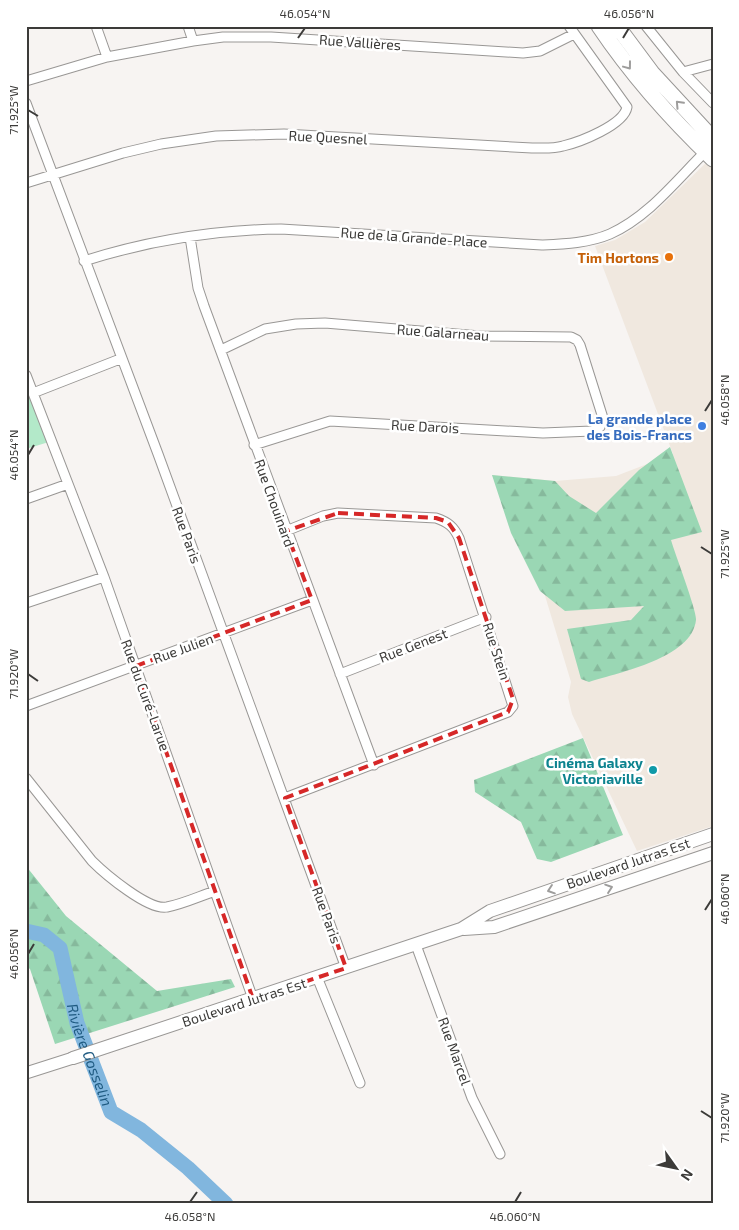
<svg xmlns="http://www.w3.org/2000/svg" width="739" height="1230" viewBox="0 0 739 1230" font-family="'Exo 2',sans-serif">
<defs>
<pattern id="forest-firs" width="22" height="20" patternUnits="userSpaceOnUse" patternTransform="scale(1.25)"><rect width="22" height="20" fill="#9ad7b4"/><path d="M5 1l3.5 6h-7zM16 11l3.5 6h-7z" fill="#86b99c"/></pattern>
</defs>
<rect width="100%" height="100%" fill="#f7f4f2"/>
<path fill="#f0e8df" d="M 713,156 L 713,826 L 637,851 L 572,714 L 568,697 L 571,682 L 543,589 L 492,475 L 555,481 L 616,476 L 673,454 L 595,246 L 615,240 L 645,222 Z"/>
<path fill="url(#forest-firs)" d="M 670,447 L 702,532 L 671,540 C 675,554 697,611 696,620 C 692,658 620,672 589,682 L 581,679 L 567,629 L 631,620 L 644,606 L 565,611 L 540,591 L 511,533 L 492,475 L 555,481 L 569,496 L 596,513 L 639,470 Z
M 583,738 L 623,835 L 551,862 L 537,859 L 521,822 L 475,792 L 474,780 Z
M 26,866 L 66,916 L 157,991 L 231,979 L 235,987 L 55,1044 L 30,969 L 26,966 Z"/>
<path fill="#b3e9c9" d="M 26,375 L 52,441 L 26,449 Z"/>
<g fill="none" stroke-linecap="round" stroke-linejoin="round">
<path stroke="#81b6de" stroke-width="15" id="s1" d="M 26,931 L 44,935 L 60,948 L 77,1023 L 111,1112 L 141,1130 L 188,1168 L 226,1204"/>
<defs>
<path id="minor" d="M 96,26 L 107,57
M 188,26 L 193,41
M 646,26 L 683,72 L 713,103
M 683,72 L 713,64
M 26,81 L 107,57 L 193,41 L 223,37 L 271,37 L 523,53 L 540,51 L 574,34
M 26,103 L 158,454 L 346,968
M 26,183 L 123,153 L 161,144 L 216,136 L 284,134 L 532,148 C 543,148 553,149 563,146 C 580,142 624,125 627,107 L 569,26
M 190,237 L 198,288 L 204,306 L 374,765
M 84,261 C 147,241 215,230 281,229 L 542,245 C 564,244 589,243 610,234 C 650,216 678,178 709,148
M 221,350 L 265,329 L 296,324 L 325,323 L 480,336 L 571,337 L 577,340 L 580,345 L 603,418 L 600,427 L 592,431 L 543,433 L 330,421 L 254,445
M 26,375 L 104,577 L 253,999
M 33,393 L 120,359
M 26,499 L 68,484
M 26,603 L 104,577
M 340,674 L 486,617
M 26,706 L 312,600
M 26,778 L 92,861 C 105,874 149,911 167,907 C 183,904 200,896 215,891
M 285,798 L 508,712 L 513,706 L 459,538 C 454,527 448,522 436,518 L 338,513 L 323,516 L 286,531
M 416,945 L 472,1098 L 500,1154
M 317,977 L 360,1083"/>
<path id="tertiary" d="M 26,1073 L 73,1058"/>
<path id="secondary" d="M 464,929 L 494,927 L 713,853
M 73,1058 L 461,929 L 490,911 L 713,834"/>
<path id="primary" d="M 599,26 C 632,75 670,118 713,159
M 617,26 L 652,73 L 713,139"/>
</defs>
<use href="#minor" stroke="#999795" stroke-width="11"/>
<use href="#tertiary" stroke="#999795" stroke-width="13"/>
<use href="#secondary" stroke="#999795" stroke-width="14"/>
<use href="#primary" stroke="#999795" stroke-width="17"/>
<use href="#minor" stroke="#fff" stroke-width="9"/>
<use href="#tertiary" stroke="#fff" stroke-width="11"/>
<use href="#secondary" stroke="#fff" stroke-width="12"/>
<use href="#primary" stroke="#fff" stroke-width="15"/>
</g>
<defs><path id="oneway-chevron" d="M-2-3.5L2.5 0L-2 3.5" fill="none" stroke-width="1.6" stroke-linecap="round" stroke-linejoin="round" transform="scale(1.25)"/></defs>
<g stroke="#9e9d9c">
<use href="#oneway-chevron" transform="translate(628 66) rotate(53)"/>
<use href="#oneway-chevron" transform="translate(679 104) rotate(-133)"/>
<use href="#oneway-chevron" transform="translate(609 888) rotate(-19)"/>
<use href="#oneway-chevron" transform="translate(551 890) rotate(161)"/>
</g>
<path fill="none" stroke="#d62828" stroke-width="4" stroke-dasharray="10 6" stroke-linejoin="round" d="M 338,513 L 436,518 L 448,522 L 459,538 L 513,699 L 508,712 L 285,798 L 346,968 L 253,999 L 136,666 L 312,600 L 286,531 Z"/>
<path fill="none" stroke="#3c3b39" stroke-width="2" d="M 298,38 L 305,28M 623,38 L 629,28M 28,110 L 38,116M 705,411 L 712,400M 28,455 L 34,445M 701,547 L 712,554M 28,674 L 38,681M 705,910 L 712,899M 28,954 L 34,944M 701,1111 L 712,1118M 190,1202 L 197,1192M 515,1202 L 521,1192"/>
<circle fill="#e8710a" stroke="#fff" stroke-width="2" cx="669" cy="257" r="5"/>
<circle fill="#3f7fe0" stroke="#fff" stroke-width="2" cx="702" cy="426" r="5"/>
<circle fill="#0f9aa8" stroke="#fff" stroke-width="2" cx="653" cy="770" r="5"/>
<g text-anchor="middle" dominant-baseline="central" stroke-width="5" stroke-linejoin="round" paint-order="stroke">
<g font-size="14" fill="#3c3b39" stroke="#fff">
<text transform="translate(360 42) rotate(4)">Rue Vallières</text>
<text transform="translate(328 137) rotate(3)">Rue Quesnel</text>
<text transform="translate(414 237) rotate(4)">Rue de la Grande-Place</text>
<text transform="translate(443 332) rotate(4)">Rue Galarneau</text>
<text transform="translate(425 426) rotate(3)">Rue Darois</text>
<text transform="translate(275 503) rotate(70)">Rue Chouinard</text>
<text transform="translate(187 535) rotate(70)">Rue Paris</text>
<text transform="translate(413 645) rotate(-21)">Rue Genest</text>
<text transform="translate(183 648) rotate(-20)">Rue Julien</text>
<text transform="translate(497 651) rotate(72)">Rue Stein</text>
<text transform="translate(146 695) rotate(70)">Rue du Curé-Larue</text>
<text transform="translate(628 863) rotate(-19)">Boulevard Jutras Est</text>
<text transform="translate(327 915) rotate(70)">Rue Paris</text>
<text transform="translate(244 1002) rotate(-18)">Boulevard Jutras Est</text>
<text transform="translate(455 1051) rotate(70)">Rue Marcel</text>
</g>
<g font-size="14" font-weight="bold" fill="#c56008" stroke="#fff" text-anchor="end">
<text x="659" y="257">Tim Hortons</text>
</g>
<g font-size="14" font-weight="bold" fill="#366cbe" stroke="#fff" text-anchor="end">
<text x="692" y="418">La grande place<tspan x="692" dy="16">des Bois-Francs</tspan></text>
</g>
<g font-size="14" font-weight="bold" fill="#0d838f" stroke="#fff" text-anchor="end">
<text x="643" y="762">Cinéma Galaxy<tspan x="643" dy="16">Victoriaville</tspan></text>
</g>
<g font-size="15" font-style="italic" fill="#1f5b82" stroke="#fff">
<text stroke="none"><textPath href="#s1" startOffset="150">Rivière Gosselin</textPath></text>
</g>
</g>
<rect width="739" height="1230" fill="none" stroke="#ffffff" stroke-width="55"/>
<g transform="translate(676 1168) rotate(123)" stroke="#ffffff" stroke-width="4" paint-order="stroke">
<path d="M0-4L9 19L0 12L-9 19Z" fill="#3c3b39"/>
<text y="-8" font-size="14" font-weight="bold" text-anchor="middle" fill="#3c3b39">N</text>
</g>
<rect x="28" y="28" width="684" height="1174" fill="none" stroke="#3c3b39" stroke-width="2"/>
<g font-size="12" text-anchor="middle" fill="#3c3b39">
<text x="305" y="18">46.054°N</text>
<text x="629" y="18">46.056°N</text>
<text transform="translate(14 110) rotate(-90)" y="4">71.925°W</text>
<text transform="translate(725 400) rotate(-90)" y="4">46.058°N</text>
<text transform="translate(14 455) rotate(-90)" y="4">46.054°N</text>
<text transform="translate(725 554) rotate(-90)" y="4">71.925°W</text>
<text transform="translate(14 674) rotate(-90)" y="4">71.920°W</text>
<text transform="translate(725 899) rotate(-90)" y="4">46.060°N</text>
<text transform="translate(14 954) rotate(-90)" y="4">46.056°N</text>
<text transform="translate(725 1118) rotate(-90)" y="4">71.920°W</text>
<text x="190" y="1221">46.058°N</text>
<text x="515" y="1221">46.060°N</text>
</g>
</svg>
